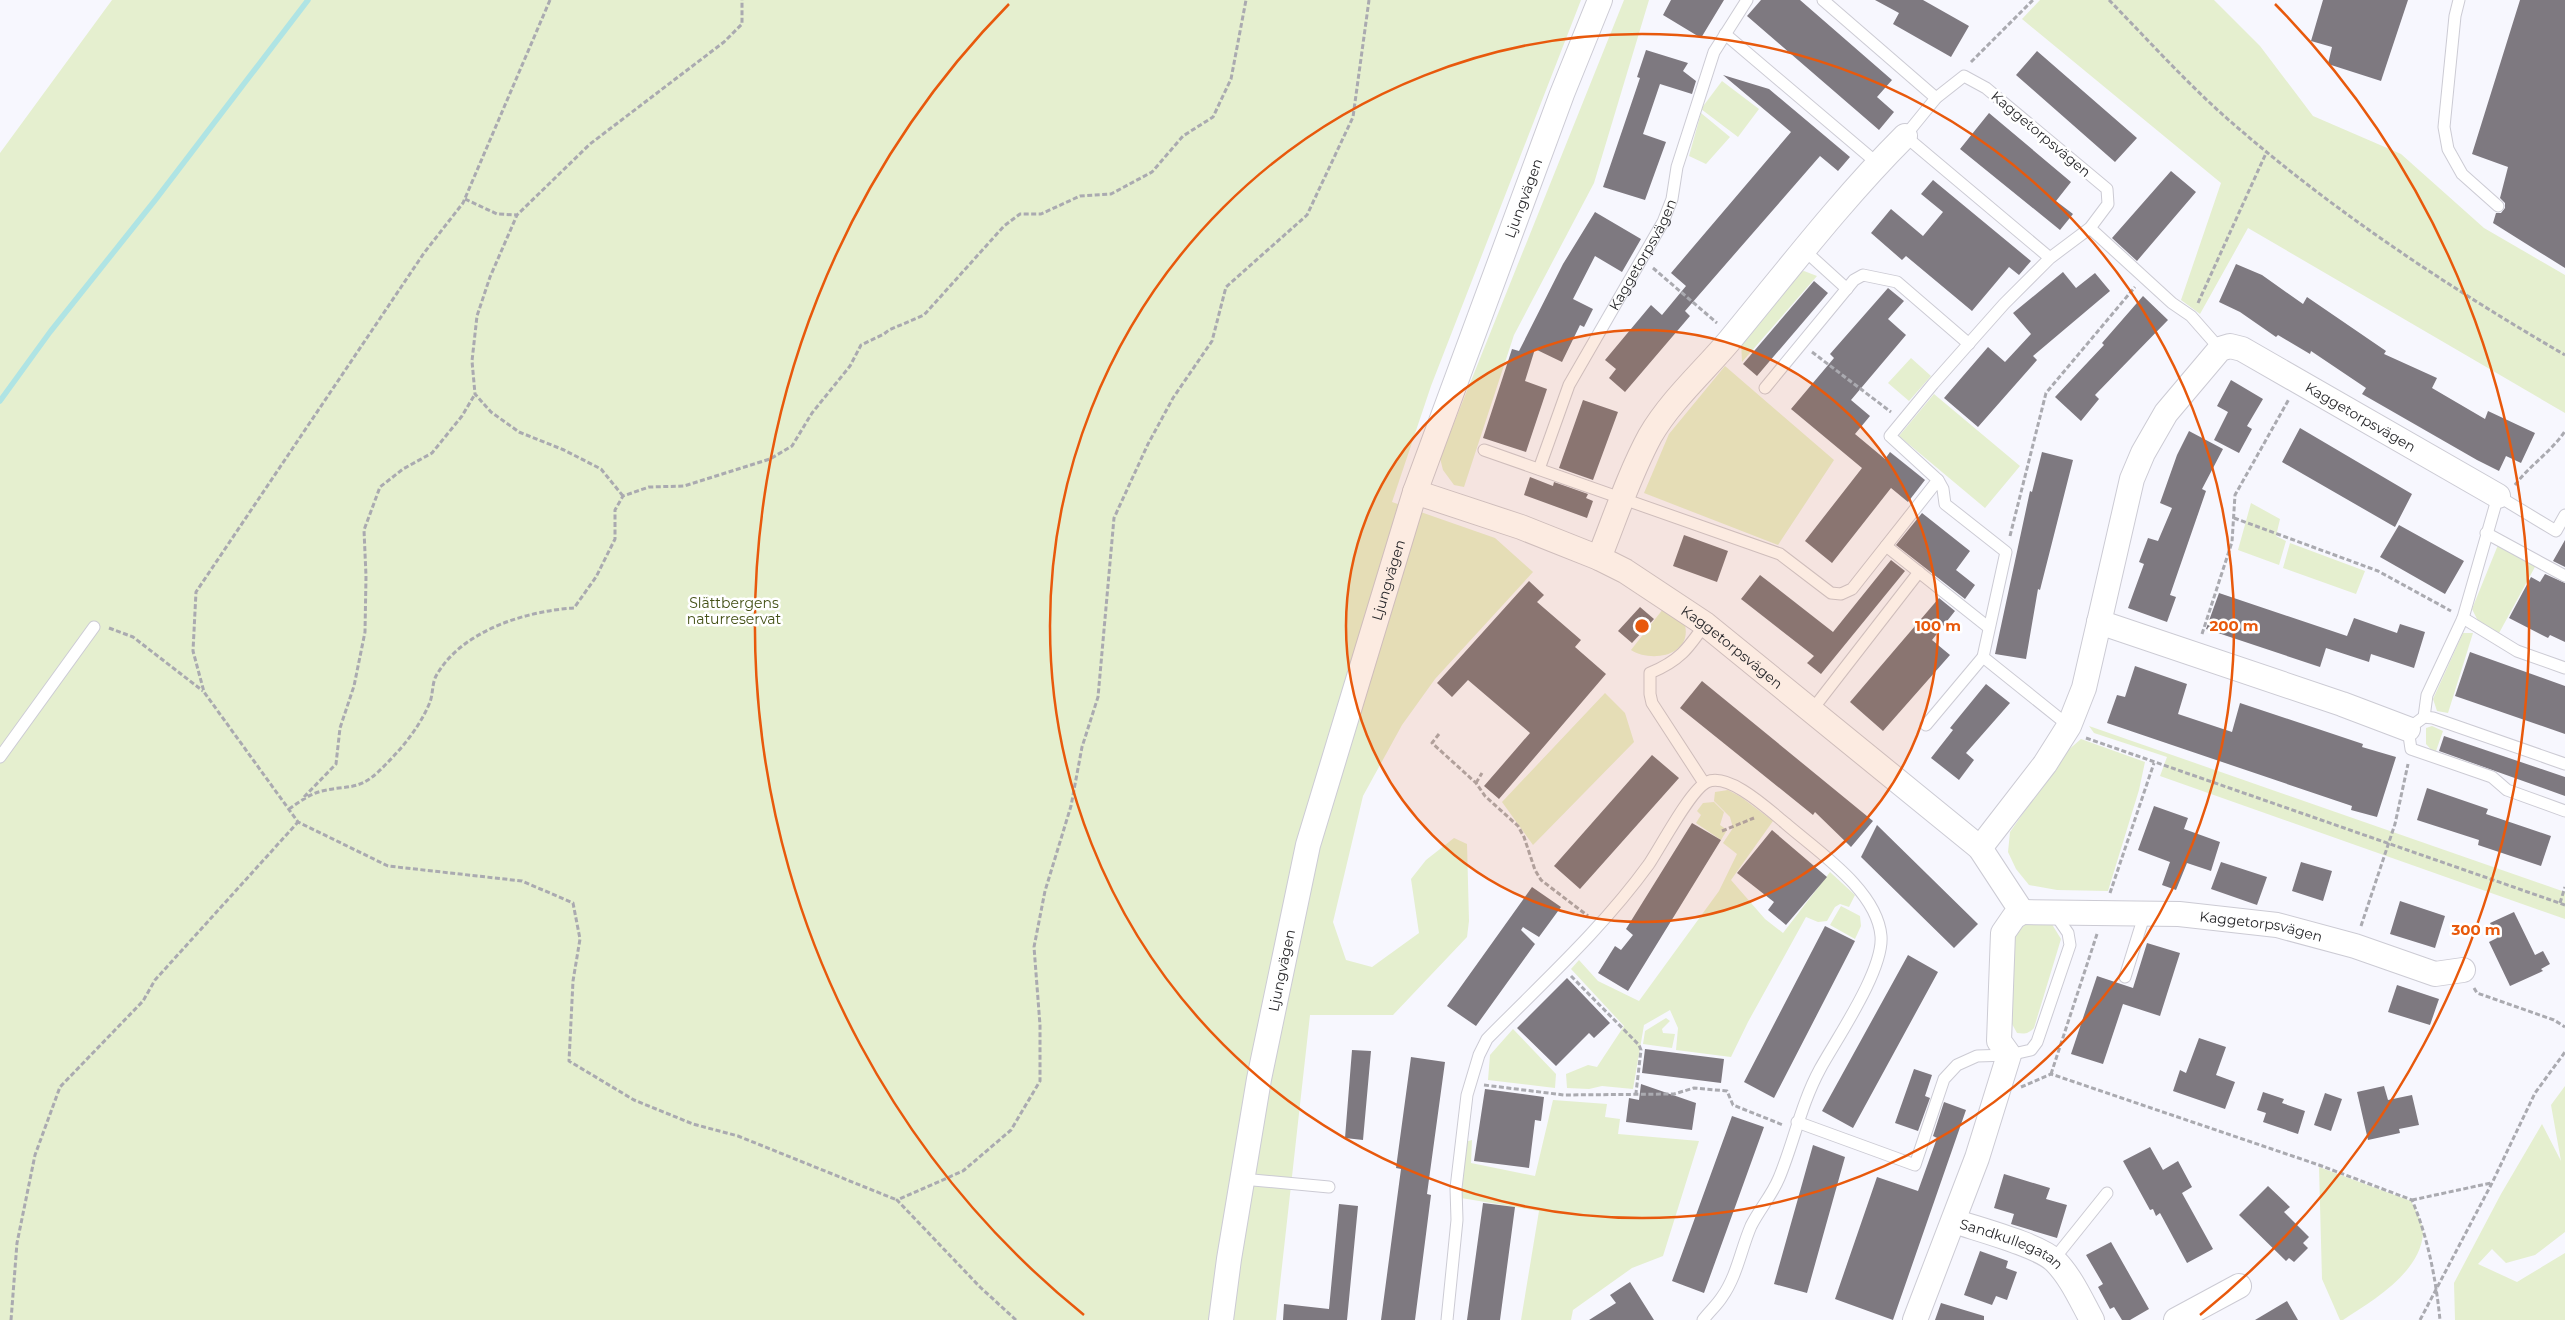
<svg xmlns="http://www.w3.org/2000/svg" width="2565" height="1320" viewBox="0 0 2565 1320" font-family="Montserrat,sans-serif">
<rect width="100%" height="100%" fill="#f7f7fe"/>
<path fill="#e5efcf" d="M 112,0 L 1581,0 L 1431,386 L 1392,502 L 1495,538 L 1533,572 L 1435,679 L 1402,725 L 1363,796 L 1333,922 L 1346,960 L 1372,967 L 1419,933 L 1411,879 L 1426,860 L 1454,838 L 1467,844 L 1469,921 L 1467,937 L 1393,1015 L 1310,1015 L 1276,1320 L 0,1320 L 0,153 Z
M 1624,0 L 1649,0 L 1594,183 L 1514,335 L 1464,487 L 1454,485 L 1443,470 L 1440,458 Z
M 2040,0 L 2214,0 L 2260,46 L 2313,116 L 2401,154 L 2484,228 L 2565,275 L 2565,413 L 2248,228 L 2200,314 L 2181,300 L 2221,183 L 2022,19 Z
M 1722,81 L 1759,109 L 1738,137 L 1701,109 Z
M 1701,113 L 1730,137 L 1706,164 L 1689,156 Z
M 1804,271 L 1817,276 L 1742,362 L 1741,340 L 1800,272 Z
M 1911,358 L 1931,376 L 1909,401 L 1888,383 Z
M 1725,366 L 1834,460 L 1778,545 L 1644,493 L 1669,434 Z
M 1934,394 L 2020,466 L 1985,508 L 1899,436 Z
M 2251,503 L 2280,519 L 2276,536 L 2286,541 L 2279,565 L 2238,550 Z
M 2290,543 L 2365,571 L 2356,594 L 2283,568 Z
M 2498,545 L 2536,565 L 2498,635 L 2478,621 L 2472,609 Z
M 1663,609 L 1685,625 C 1692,656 1651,663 1631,650 Z
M 2463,633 L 2473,633 L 2448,713 L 2437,711 L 2433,699 Z
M 1605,693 L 1625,713 L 1634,742 L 1533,845 L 1502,802 Z
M 2089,726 L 2565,892 L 2565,919 L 2160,776 L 2167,757 L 2094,733 Z
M 2432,726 L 2443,731 L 2435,754 L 2426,744 L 2426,728 Z
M 2081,739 L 2145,762 L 2139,790 L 2108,891 L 2057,890 L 2029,885 L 2016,869 L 2008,852 L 2010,832 L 2066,752 Z
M 1728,790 L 1741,797 L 1773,821 L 1731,880 L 1765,919 L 1783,933 L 1830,872 L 1855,895 L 1849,907 L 1840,904 L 1835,907 L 1827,921 L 1818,922 L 1806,917 L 1748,1022 L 1731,1057 L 1676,1050 L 1678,1028 L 1670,1010 L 1644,1025 L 1633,1089 L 1602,1086 L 1589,1089 L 1567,1088 L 1566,1074 L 1588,1065 L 1597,1067 L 1624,1026 L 1571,969 L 1579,960 L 1598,981 L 1639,1001 L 1719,891 L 1737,854 L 1723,843 L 1733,828 L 1730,817 L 1714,801 L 1715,792 Z
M 1714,802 L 1724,812 L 1720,825 L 1727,830 L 1721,840 L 1696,823 L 1701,815 L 1697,811 L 1703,803 Z
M 1841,906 L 1860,916 L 1861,926 L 1855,939 L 1830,925 Z
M 2031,918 L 2050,921 L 2061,939 L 2034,1028 C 2028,1034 2025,1034 2017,1033 L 2012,1024 L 2015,935 Z
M 1666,1018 L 1670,1021 L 1662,1029 L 1663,1033 L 1675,1034 L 1672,1048 L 1643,1044 L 1645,1031 Z
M 1513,1029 L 1556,1074 L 1555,1088 L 1488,1080 L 1490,1055 Z
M 2565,1086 L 2565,1232 L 2535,1255 L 2506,1263 L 2492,1249 L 2478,1264 L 2517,1282 L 2565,1253 L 2565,1320 L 2455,1320 L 2454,1283 L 2501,1194 L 2542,1124 L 2561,1161 L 2551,1105 Z
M 1553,1100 L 1607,1104 L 1605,1117 L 1620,1119 L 1618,1134 L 1699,1141 L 1663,1256 L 1632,1268 L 1573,1310 L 1571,1320 L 1521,1320 L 1539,1211 L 1461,1198 L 1465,1142 L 1472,1140 L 1471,1163 L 1535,1176 Z
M 2319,1167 L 2411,1201 C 2416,1211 2423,1223 2423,1234 C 2420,1273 2372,1301 2343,1320 L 2340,1320 L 2322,1279 Z"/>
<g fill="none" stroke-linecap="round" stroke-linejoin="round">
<path stroke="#afe4e4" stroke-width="5.5" d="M 0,401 L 50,332 L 156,199 L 308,0"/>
</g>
<path fill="#7e7980" d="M 1671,0 L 1724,0 L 1701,38 L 1663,15 Z
M 1761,0 L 1800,0 L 1892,80 L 1877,97 L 1894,112 L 1879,130 L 1747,16 Z
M 1875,0 L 1923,0 L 1969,26 L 1951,57 L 1893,24 L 1899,13 Z
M 2323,0 L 2408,0 L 2381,81 L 2328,64 L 2332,47 L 2311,41 Z
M 2520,0 L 2565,0 L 2565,268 L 2493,223 L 2496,213 L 2501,213 L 2505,208 L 2505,203 L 2500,198 L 2508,167 L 2472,154 Z
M 1646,50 L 1688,63 L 1683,71 L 1696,81 L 1692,94 L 1660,84 L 1643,134 L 1666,142 L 1645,200 L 1603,187 L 1640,78 L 1637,77 Z
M 2037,51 L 2137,138 L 2115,162 L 2016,75 Z
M 1723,75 L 1769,89 L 1850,157 L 1838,171 L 1820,156 L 1685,311 L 1690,316 L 1625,392 L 1609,378 L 1616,369 L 1605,360 L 1651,305 L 1662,315 L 1686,286 L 1671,273 L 1791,132 Z
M 1989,113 L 2071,182 L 2056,201 L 2073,214 L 2060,230 L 1960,149 Z
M 2171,171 L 2196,192 L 2137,261 L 2112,238 Z
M 1933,180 L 2031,261 L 2019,275 L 2009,267 L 1972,311 L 1906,256 L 1902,260 L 1871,233 L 1891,209 L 1923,236 L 1943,212 L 1921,194 Z
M 1595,212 L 1641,239 L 1622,272 L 1595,256 L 1573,299 L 1593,309 L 1584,327 L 1580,325 L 1562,362 L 1535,349 L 1525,381 L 1547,389 L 1526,452 L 1483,438 L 1512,349 L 1519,351 L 1563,264 Z
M 2236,264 L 2262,275 L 2303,304 L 2307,297 L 2386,351 L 2384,354 L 2437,378 L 2432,388 L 2485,419 L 2488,411 L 2535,433 L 2521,463 L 2506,456 L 2499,471 L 2477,460 L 2362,394 L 2366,388 L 2311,351 L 2310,354 L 2278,335 L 2276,337 L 2240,312 L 2219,302 Z
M 2063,272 L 2076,288 L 2095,273 L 2110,291 L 2033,356 L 2037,360 L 1978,427 L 1944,398 L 1988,347 L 2005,362 L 2031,334 L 2013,313 Z
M 1814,281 L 1828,293 L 1757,376 L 1743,364 Z
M 1888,288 L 1904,301 L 1888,319 L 1906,335 L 1851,400 L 1870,416 L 1855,434 L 1885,459 L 1890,452 L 1925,480 L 1908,502 L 1891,488 L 1832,563 L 1805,541 L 1862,468 L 1791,409 L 1834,358 L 1830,354 Z
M 2143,296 L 2168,320 L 2095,395 L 2099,399 L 2081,421 L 2055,397 L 2104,345 L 2102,343 Z
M 2231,380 L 2263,399 L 2247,426 L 2252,429 L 2239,453 L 2214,440 L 2228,412 L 2217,406 Z
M 1583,400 L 1618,412 L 1593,480 L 1559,468 Z
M 2300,428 L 2412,494 L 2395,527 L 2282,462 Z
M 2189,431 L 2223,449 L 2202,489 L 2206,491 L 2170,595 L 2176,597 L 2167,622 L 2128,608 L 2144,564 L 2139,562 L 2148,538 L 2158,541 L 2172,508 L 2160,503 L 2177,455 Z
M 2042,452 L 2073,460 L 2040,590 L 2038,589 L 2026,659 L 1995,654 L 2030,491 L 2032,492 Z
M 1530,477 L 1553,486 L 1554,482 L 1588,494 L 1586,498 L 1593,501 L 1587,518 L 1524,495 Z
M 1922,513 L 1970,551 L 1956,570 L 1975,585 L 1965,599 L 1896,545 Z
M 2399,525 L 2464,561 L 2445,594 L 2380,557 Z
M 1684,535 L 1728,551 L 1717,582 L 1673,566 Z
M 2565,540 L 2565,567 L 2553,561 Z
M 1891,560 L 1905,571 L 1821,674 L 1807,663 L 1814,656 L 1741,599 L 1760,575 L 1833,632 Z
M 2545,574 L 2565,583 L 2565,642 L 2550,635 L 2548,638 L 2509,618 L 2531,577 L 2540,582 Z
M 1529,581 L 1544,595 L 1537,602 L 1581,640 L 1575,647 L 1606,674 L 1499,799 L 1484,786 L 1530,733 L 1468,680 L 1452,697 L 1437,683 Z
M 2219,593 L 2347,636 L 2354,618 L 2397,633 L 2400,624 L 2425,632 L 2414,668 L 2371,654 L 2369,662 L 2326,648 L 2320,667 L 2206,629 Z
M 1939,598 L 1955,611 L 1932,640 L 1950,655 L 1883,731 L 1850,702 Z
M 1640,607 L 1654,619 L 1632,643 L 1618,631 Z
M 2470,652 L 2565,686 L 2565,734 L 2455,696 Z
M 2135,666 L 2187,684 L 2178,714 L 2232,732 L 2240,703 L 2363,744 L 2362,747 L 2396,757 L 2377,817 L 2351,810 L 2352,806 L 2107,723 L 2117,695 L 2125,697 Z
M 1702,681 L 1873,821 L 1851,847 L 1815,812 L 1813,815 L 1680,708 Z
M 1986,684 L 2010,703 L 1966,753 L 1974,760 L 1959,780 L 1931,758 L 1953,730 L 1950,728 Z
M 2444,736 L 2565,777 L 2565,796 L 2439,751 Z
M 1652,755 L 1679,778 L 1580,889 L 1554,866 Z
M 2427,788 L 2488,809 L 2486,814 L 2551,836 L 2541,866 L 2478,845 L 2479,840 L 2417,820 Z
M 2154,806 L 2188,818 L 2184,829 L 2220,842 L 2211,871 L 2187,863 L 2176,890 L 2162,885 L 2170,862 L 2138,850 Z
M 1692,823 L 1721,840 L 1628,991 L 1598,973 L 1615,946 L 1621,950 L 1633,935 L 1626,929 Z
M 1877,825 L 1978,924 L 1954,948 L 1861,857 Z
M 1772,830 L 1827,877 L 1786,925 L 1768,910 L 1774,902 L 1737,873 Z
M 2221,862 L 2267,877 L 2257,905 L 2211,889 Z
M 2301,862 L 2332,871 L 2323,901 L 2292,891 Z
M 1532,887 L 1561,907 L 1539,937 L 1523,927 L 1521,930 L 1535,944 L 1476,1026 L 1447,1006 Z
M 2400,901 L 2445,916 L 2435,948 L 2390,934 Z
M 2514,912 L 2535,955 L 2543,951 L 2550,964 L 2541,969 L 2543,971 L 2510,986 L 2489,942 L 2497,938 L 2490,923 Z
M 1825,926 L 1855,941 L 1774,1098 L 1744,1082 Z
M 2147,943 L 2180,953 L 2160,1016 L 2123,1004 L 2103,1064 L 2071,1054 L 2097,976 L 2133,988 Z
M 1908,955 L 1938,972 L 1853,1128 L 1822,1111 Z
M 1567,978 L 1610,1023 L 1594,1038 L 1589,1033 L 1556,1066 L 1517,1028 Z
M 2397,985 L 2439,999 L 2430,1025 L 2388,1012 Z
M 2199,1038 L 2226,1047 L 2216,1075 L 2235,1082 L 2225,1109 L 2173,1091 L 2180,1070 L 2186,1073 Z
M 1645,1049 L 1724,1059 L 1721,1083 L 1642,1073 Z
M 1352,1050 L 1371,1051 L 1363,1140 L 1345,1138 Z
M 1411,1057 L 1445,1062 L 1427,1194 L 1431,1195 L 1415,1320 L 1381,1320 L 1401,1169 L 1396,1168 Z
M 1914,1069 L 1932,1075 L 1925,1096 L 1930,1098 L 1918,1131 L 1895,1123 Z
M 1641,1084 L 1696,1103 L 1692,1130 L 1626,1122 L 1629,1098 L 1639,1100 Z
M 2384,1086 L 2388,1100 L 2412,1095 L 2419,1125 L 2399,1129 L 2400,1133 L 2368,1140 L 2357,1092 Z
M 1485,1089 L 1544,1097 L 1541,1121 L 1535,1120 L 1529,1168 L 1474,1161 Z
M 2263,1092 L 2284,1099 L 2282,1103 L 2305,1111 L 2298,1134 L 2263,1122 L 2266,1113 L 2257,1110 Z
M 2325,1093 L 2342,1099 L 2331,1131 L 2314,1125 Z
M 1944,1102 L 1966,1110 L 1893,1320 L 1835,1299 L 1877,1177 L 1918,1191 L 1937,1138 L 1933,1136 Z
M 1732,1116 L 1764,1127 L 1704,1293 L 1672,1281 Z
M 1813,1145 L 1845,1157 L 1807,1293 L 1774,1284 Z
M 2150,1147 L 2163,1170 L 2178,1161 L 2192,1187 L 2182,1193 L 2213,1249 L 2187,1263 L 2160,1213 L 2156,1216 L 2153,1209 L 2150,1210 L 2123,1161 Z
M 2004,1174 L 2050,1188 L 2046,1199 L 2067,1205 L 2057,1238 L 2011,1224 L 2014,1214 L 1994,1208 Z
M 2268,1186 L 2290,1207 L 2284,1212 L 2309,1237 L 2303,1243 L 2308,1248 L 2294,1262 L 2289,1258 L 2286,1261 L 2239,1215 Z
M 1483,1203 L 1515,1207 L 1500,1320 L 1467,1320 Z
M 1339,1204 L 1358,1206 L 1347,1320 L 1283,1320 L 1284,1304 L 1329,1309 Z
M 2111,1242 L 2149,1309 L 2130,1320 L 2122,1320 L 2114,1307 L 2110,1309 L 2098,1287 L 2103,1284 L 2086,1255 Z
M 1980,1251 L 2008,1261 L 2006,1268 L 2017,1272 L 2007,1300 L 1996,1296 L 1992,1305 L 1964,1295 Z
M 1630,1282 L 1654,1320 L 1589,1320 L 1616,1303 L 1610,1295 Z
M 2287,1301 L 2298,1320 L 2255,1320 Z
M 1941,1303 L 1984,1316 L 1984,1320 L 1935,1320 Z"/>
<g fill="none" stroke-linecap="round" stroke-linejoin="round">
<defs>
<g id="service">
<path d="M 1823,0 L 1936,98"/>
<path d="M 2459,0 L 2455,16 L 2444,127 L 2448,149 L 2462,174 L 2498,206"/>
<path d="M 1725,34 L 1877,163"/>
<path d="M 2090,228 L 2172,303 L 2191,316 L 2220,349"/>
<path d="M 1804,250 L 1847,289"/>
<path d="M 1765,388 L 1854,280 L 1863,275 L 1897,282 L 1969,344"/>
<path d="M 1484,450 L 1780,554 L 1831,593 L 1841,594 L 1852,589 L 1938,480 L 1890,436 L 1933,384 L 2004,304 L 2050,258 L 2090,228 L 2108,204 L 2107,189 L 1986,88 L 1964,76 L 1936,98 L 1905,136 L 2050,258"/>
<path id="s1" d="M 1539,469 L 1569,385 L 1663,222 L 1672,199 L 1677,167 L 1714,52 L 1747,0"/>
<path d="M 1938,480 L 1943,489 L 1945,504 L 2006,552 L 1983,657 L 2069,726"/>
<path d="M 2486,533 L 2565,576"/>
<path d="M 1886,546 L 1988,627"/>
<path d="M 2463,618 L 2517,651 L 2565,668"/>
<path d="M 1812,710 L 1919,572"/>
<path d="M 2424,717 L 2427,695 L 2463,618 L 2498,496 L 2556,531 L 2565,515"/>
<path d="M 1926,725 L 1983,657"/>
<path d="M 0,757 L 94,627"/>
<path d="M 2565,764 L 2433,718 L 2424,717 L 2408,729 L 2411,749 L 2492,777 L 2507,790 L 2565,811"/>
<path d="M 1704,783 L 1652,703 L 1650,694 L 1650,673 C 1679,661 1688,649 1705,624"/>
<path d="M 2125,977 L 2145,913"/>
<path d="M 1797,1122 L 1915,1165 L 1944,1079 L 1957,1065 L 1977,1056 L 2009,1055 L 2031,1050 L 2037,1042 L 2070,945 L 2068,933 L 2055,914"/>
<path d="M 1242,1179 L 1329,1187"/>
<path d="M 2054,1259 L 2107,1193"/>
<path d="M 1447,1320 L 1457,1220 L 1456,1188 L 1467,1095 L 1479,1055 L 1487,1039 C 1543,982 1602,929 1649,864 C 1661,846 1691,789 1707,782 C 1729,772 1769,810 1785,823 C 1817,851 1877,890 1881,936 C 1884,970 1837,1038 1820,1069 C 1801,1104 1794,1142 1779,1178 C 1772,1195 1759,1210 1751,1226 C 1741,1249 1737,1276 1722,1297 C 1717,1305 1709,1312 1703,1320"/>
</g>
<g id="minor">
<path id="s2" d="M 1415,492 L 1521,527 L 1599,558 L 1625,571 L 1705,624 L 1980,848 L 2022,912 L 2014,917 L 2003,933 L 1999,1041 L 2009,1055 L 1977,1158 L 1915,1320"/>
<path d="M 1599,558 C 1615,518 1629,475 1650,436 C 1671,400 1704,371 1730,340 C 1787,271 1842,199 1905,136"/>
<path d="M 2099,622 L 2342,704 L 2408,729"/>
<path id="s3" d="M 1980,848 L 2045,764 L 2069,726 L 2084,688 L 2132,479 L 2143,453 L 2166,413 L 2220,349 L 2230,346 L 2242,349 L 2498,496"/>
<path id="s4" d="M 2022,912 L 2179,914 L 2277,925 L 2355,946 L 2435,974 L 2463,970"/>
<path id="s5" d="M 1954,1221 C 1977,1229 2039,1245 2055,1261 C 2071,1277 2081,1300 2092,1320"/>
<path id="s6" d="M 1221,1320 L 1229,1259 L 1259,1079 L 1308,845 L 1415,492 L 1562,94 L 1600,0"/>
<path d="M 2176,1320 L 2239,1286"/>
</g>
</defs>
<use href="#service" stroke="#cccbd4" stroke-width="13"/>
<use href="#minor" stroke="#cccbd4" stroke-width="26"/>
<path stroke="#aaaab0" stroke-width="3" stroke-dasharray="5 2.5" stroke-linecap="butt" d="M 550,0 L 463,203 L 424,253 L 196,592 L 193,651 L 204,692 L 298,822 L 388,866 L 522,881 L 573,903 L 580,939 L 573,981 L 569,1061 L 634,1100 L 693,1124 L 738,1136 L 897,1200
M 2109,0 C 2151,43 2192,89 2238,128 C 2339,215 2450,288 2565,355
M 1971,62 L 2033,0
M 465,199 L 497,214 L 517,215
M 1653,268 L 1717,323
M 2198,303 L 2267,151
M 1812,352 L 1891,412
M 2515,485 C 2530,465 2551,452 2565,431
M 623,496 L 601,469 L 564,450 L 519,432 L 491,412 L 475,394 L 472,361 L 477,316 L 490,277 L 517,215 L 590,144 L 724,42 L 742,24 L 742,0
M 2234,518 L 2378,571 L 2451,611
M 2010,536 L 2046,393 L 2135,287
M 109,628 L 133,637 L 203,691
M 2202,634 L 2232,542 L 2235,495 L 2289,399
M 1439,734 L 1432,743 L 1476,783 L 1485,796 L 1518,826 L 1524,837 L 1535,870 L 1541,880 L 1588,916
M 2086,738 L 2565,905
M 1476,783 L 1482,773
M 304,797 L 336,764 L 340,728 L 354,686 L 365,632 L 366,576 L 364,530 L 380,487 L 403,469 L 432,453 L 462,416 L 475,394
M 289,809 C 299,802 310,794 322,791 C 346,785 358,791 378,772 C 399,752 419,729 430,702 C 433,694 432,684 436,676 C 461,631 525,611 574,608 L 596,577 L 615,539 L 615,510 L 623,496 L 649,487 L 684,486 L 770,459 L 792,446 L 812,413 L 850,366 L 861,345 L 884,334 L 889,330 L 924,315 L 1004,226 L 1020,214 L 1041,214 L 1080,196 L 1111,194 L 1152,172 L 1183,136 L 1213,117 L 1231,79 L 1246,0
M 1722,831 L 1754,818
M 2110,893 L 2154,763
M 2560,903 L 2565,887
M 2361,926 L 2395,824 L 2408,764
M 1571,976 L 1639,1045 L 1641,1050 L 1636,1093
M 2474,988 L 2477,993 L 2554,1020 L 2565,1027
M 2051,1074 L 2097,934
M 1484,1085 L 1564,1095 L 1674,1094 L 1694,1088 L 1727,1091 L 1733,1105 L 1783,1125
M 2021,1087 L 2051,1074 L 2319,1165 L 2412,1200 C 2428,1237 2436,1280 2440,1320
M 2412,1200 L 2491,1183
M 11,1320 L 17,1243 L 35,1155 L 60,1087 L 143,1001 L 155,980 L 298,822
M 1016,1320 L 980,1287 L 897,1200 L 963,1171 L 1011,1130 L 1040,1081 L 1040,1025 L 1034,947 L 1045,891 L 1071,806 L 1082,747 L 1098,697 L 1114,518 L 1148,444 L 1173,398 L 1212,341 L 1226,287 L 1307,215 L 1353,117 L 1369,0
M 2420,1320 L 2492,1183 L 2535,1093 L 2565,1052"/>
<use href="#service" stroke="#fff" stroke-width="11"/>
<use href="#minor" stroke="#fff" stroke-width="24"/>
</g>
<circle cx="1642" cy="626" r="296" fill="#e8590c" fill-opacity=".12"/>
<g fill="none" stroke="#e8590c" stroke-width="2.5">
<circle cx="1642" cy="626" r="296"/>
<circle cx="1642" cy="626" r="592"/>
<path d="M1084 1315A887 887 0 0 1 1009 4M2275 4A887 887 0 0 1 2200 1315"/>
</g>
<g text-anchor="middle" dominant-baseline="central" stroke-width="5" stroke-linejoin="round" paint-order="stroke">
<g font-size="14" fill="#28282b" stroke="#fff">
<text transform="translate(2041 134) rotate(40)">Kaggetorpsvägen</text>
<text stroke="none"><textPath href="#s6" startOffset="1165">Ljungvägen</textPath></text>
<text stroke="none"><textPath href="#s1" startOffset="239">Kaggetorpsvägen</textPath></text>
<text stroke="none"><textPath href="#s3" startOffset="724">Kaggetorpsvägen</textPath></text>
<text stroke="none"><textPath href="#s6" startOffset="760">Ljungvägen</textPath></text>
<text stroke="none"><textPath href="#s2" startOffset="356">Kaggetorpsvägen</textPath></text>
<text stroke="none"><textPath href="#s4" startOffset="240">Kaggetorpsvägen</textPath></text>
<text stroke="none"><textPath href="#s6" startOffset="355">Ljungvägen</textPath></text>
<text stroke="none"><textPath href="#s5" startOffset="62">Sandkullegatan</textPath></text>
</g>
<g font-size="14" fill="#435015" stroke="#fff">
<text x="734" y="603">Slättbergens<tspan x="734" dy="16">naturreservat</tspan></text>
</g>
</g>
<circle cx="1642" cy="626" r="8" fill="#e8590c" stroke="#fff" stroke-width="2.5"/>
<g font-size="15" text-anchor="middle" font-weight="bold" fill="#e8590c" stroke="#fff" stroke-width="5" stroke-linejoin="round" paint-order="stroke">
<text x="1938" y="631">100 m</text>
<text x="2234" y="631">200 m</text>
<text x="2476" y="935">300 m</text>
</g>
</svg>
